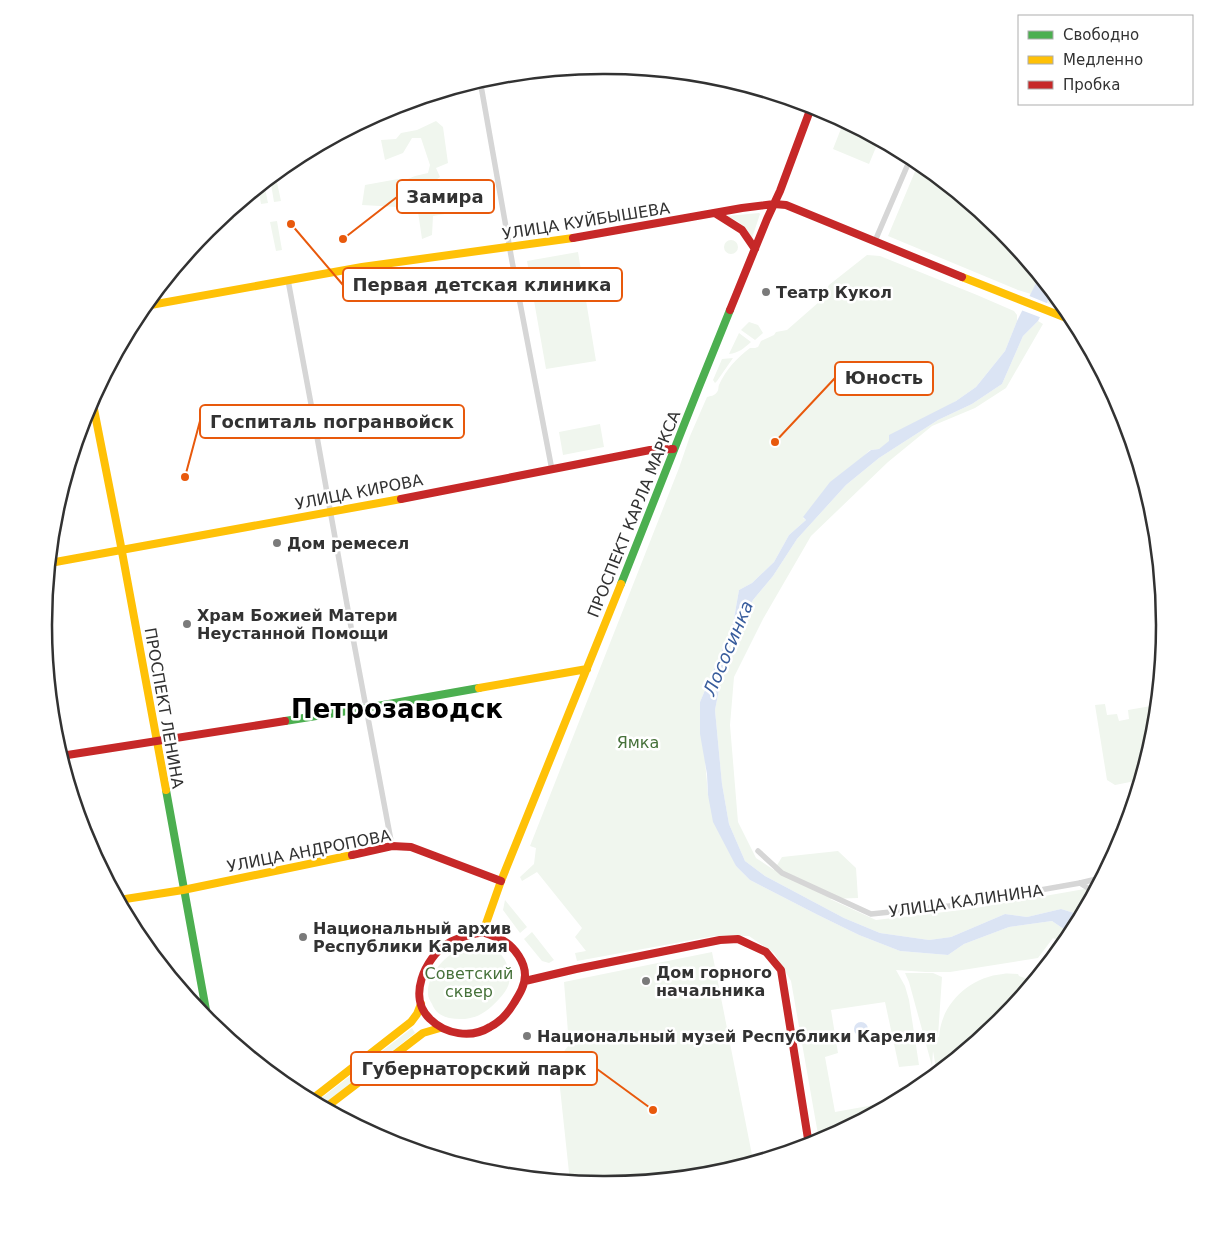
<svg xmlns="http://www.w3.org/2000/svg" width="1208" height="1250" viewBox="0 0 1208 1250" font-family="'DejaVu Sans',sans-serif">
<rect width="100%" height="100%" fill="#fff"/>
<path fill="#f0f6ee" d="M 436,121 L 443,127 L 448,163 L 436,168 L 440,177 L 423,189 L 418,200 L 422,211 L 431,201 L 433,211 L 447,206 L 446,196 L 475,188 L 481,208 L 433,216 L 432,235 L 422,239 L 417,205 L 398,207 L 362,205 L 365,185 L 398,179 L 403,181 L 415,176 L 428,173 L 430,165 L 421,138 L 412,138 L 403,153 L 385,160 L 381,140 L 396,139 L 401,133 L 417,130 Z
M 844,121 L 879,140 L 869,164 L 833,149 Z
M 919,162 L 1000,229 L 1036,273 L 1037,281 L 1031,294 L 1018,290 L 888,236 Z
M 275,173 L 281,201 L 274,202 L 270,178 Z
M 264,183 L 268,203 L 261,204 L 258,187 Z
M 232,209 L 234,220 L 219,221 L 219,220 Z
M 759,213 L 760,214 L 752,238 L 739,222 L 727,216 Z
M 277,221 L 282,250 L 276,251 L 270,222 Z
M724 247a7 7 0 1 1 14 0a7 7 0 1 1-14 0Z
M 578,252 L 596,361 L 546,369 L 527,261 Z
M 867,255 L 880,256 L 977,295 L 1014,311 L 1017,315 L 1017,321 L 1005,351 L 976,387 L 956,401 L 879,449 L 870,450 L 803,518 L 806,520 L 789,535 L 774,562 L 752,583 L 739,590 L 733,624 L 700,702 L 708,795 L 736,866 L 750,880 L 818,915 L 859,935 L 900,951 L 948,955 L 964,944 L 1009,927 L 1052,921 L 1071,934 L 1064,943 L 1053,938 L 1038,958 L 950,972 L 926,972 L 896,970 L 905,986 L 909,1000 L 919,1065 L 899,1067 L 885,1002 L 831,1010 L 838,1053 L 825,1057 L 835,1112 L 896,1101 L 821,1141 L 819,1140 L 791,981 L 774,953 L 749,936 L 714,936 L 577,961 L 575,953 L 586,951 L 575,937 L 582,928 L 537,872 L 522,881 L 520,877 L 534,864 L 536,848 L 530,846 L 679,468 L 690,436 L 707,397 C 710,396 715,396 717,392 C 719,390 718,387 719,385 C 726,369 737,358 750,348 L 755,348 L 758,347 L 761,341 L 774,335 L 776,332 L 787,330 L 819,302 L 829,285 Z
M 1051,291 L 1068,312 L 1047,303 Z
M 1038,321 L 1043,324 L 1006,388 L 975,408 L 932,426 L 888,462 L 811,536 L 763,619 L 734,677 L 730,725 L 738,822 L 756,858 L 774,870 L 782,857 L 838,851 L 856,868 L 858,898 L 830,899 L 876,920 L 970,909 L 1096,887 L 1081,915 L 1061,909 L 1027,917 L 1005,914 L 951,937 L 929,940 L 880,933 L 844,918 L 765,876 L 745,861 L 729,824 L 722,784 L 715,710 L 726,654 L 753,600 L 773,576 L 797,539 L 846,485 L 879,458 L 938,420 L 972,404 L 1002,384 L 1023,336 Z
M 749,322 L 758,325 L 763,333 L 755,340 L 741,330 Z
M 739,333 L 751,342 C 744,348 739,353 729,354 Z
M 733,358 L 717,381 L 715,383 L 713,380 L 722,359 Z
M 600,424 L 604,447 L 563,455 L 559,432 Z
M 1105,704 L 1107,715 L 1117,714 L 1119,721 L 1129,719 L 1128,710 L 1151,706 L 1154,728 L 1153,735 L 1140,780 L 1115,785 L 1107,780 L 1095,705 Z
M 505,900 L 527,927 L 520,933 L 503,910 Z
M 532,932 L 554,960 L 549,963 L 542,961 L 524,939 Z
M 470,944 C 475,944 480,943 485,945 C 500,949 508,960 509,975 C 509,978 510,980 509,983 C 508,988 503,995 499,999 C 485,1015 471,1022 449,1018 C 441,1016 435,1012 432,1004 C 430,1001 428,997 428,994 C 427,979 439,963 450,955 C 456,951 463,948 470,944 Z
M 712,952 L 753,1160 L 664,1179 L 604,1185 L 570,1182 L 557,1060 L 569,1045 L 564,982 Z
M 1040,966 L 1043,969 L 1000,1021 L 931,1078 L 931,1071 L 936,1068 L 933,1051 L 932,1066 L 909,982 L 905,973 L 933,973 L 942,977 L 938,1036 L 934,1038 L 939,1037 C 941,1004 969,977 1003,974 C 1008,973 1013,974 1018,974 L 1019,976 L 1030,980 Z
M 412,1028 L 415,1033 L 322,1107 L 315,1103 Z"/>
<path fill="#dbe4f4" d="M 1036,273 L 1051,291 L 1047,303 L 1038,321 L 1023,336 L 1002,384 L 972,404 L 938,420 L 879,458 L 846,485 L 797,539 L 773,576 L 753,600 L 726,654 L 715,710 L 722,784 L 729,824 L 745,861 L 765,876 L 844,918 L 880,933 L 929,940 L 951,937 L 1005,914 L 1027,917 L 1061,909 L 1081,915 L 1071,934 L 1052,921 L 1009,927 L 964,944 L 948,955 L 900,951 L 859,935 L 818,915 L 750,880 L 736,866 L 713,822 L 708,795 L 707,774 L 700,734 L 700,702 L 733,624 L 739,590 L 752,583 L 774,562 L 789,535 L 806,520 L 803,517 L 830,482 L 871,450 L 879,449 L 889,441 L 889,435 L 956,401 L 976,387 L 1005,351 L 1017,321 L 1037,281 Z
M854 1029a7 7 0 1 1 14 0a7 7 0 1 1-14 0Z"/>
<path fill="#fff" d="M 1027,295 L 1049,304 L 1042,318 L 1021,310 Z"/>
<g fill="none" stroke-linecap="round" stroke-linejoin="round">
<path stroke="#d6d6d6" stroke-width="5.5" d="M 480,80 L 512,261 L 552,470
M 875,241 L 911,157
M 288,280 L 314,420 L 353,638 L 392,846
M 758,851 L 782,873 L 871,914 L 949,906 L 1080,883 L 1101,878
M 1080,883 L 1094,892"/>
<path stroke="#4caf50" stroke-width="8" d="M 621,584 C 657,492 693,401 730,310
M 285,721 L 366,708 L 479,688
M 166,790 L 208,1021"/>
<path stroke="#ffc107" stroke-width="8" d="M 962,277 L 1074,321
M 145,306 L 362,267 L 573,238
M 92,399 L 120,541 L 166,790
M 50,563 L 401,499
M 479,688 L 587,669
M 119,900 L 183,890 L 352,855
M 483,932 L 501,881 L 621,584
M 311,1100 L 411,1022 L 417,1014 L 421,1004
M 325,1108 L 423,1033 L 440,1028"/>
<path stroke="#c62828" stroke-width="8" d="M 715,213 L 742,230 L 755,249
M 573,238 L 742,208 L 774,204 L 786,205 L 962,277
M 730,310 L 767,219 L 780,191 L 812,105
M 401,499 L 650,450 L 673,449
M 61,756 L 285,721
M 352,855 L 392,846 L 411,847 L 501,881
M 483,932 C 490,935 497,937 504,941 C 515,948 525,962 525,975 C 525,986 519,995 514,1003 C 508,1013 500,1022 490,1027 C 471,1039 445,1034 430,1019 C 407,998 425,958 447,944 C 457,937 471,935 483,932 Z
M 525,981 L 576,969 L 720,940 L 738,939 L 766,952 L 781,970 L 809,1145"/>
</g>
<g fill="#7a7a7a" stroke="#fff" stroke-width="2">
<circle cx="766" cy="292" r="5"/>
<circle cx="277" cy="543" r="5"/>
<circle cx="187" cy="624" r="5"/>
<circle cx="303" cy="937" r="5"/>
<circle cx="646" cy="981" r="5"/>
<circle cx="527" cy="1036" r="5"/>
</g>
<g text-anchor="middle" dominant-baseline="central" stroke-width="5" stroke-linejoin="round" paint-order="stroke">
<g font-size="16" fill="#323232" stroke="#fff">
<text transform="translate(586 221) rotate(-9)">УЛИЦА КУЙБЫШЕВА</text>
<text transform="translate(359 492) rotate(-11)">УЛИЦА КИРОВА</text>
<text transform="translate(634 514) rotate(-68)">ПРОСПЕКТ КАРЛА МАРКСА</text>
<text transform="translate(164 708) rotate(80)">ПРОСПЕКТ ЛЕНИНА</text>
<text transform="translate(309 851) rotate(-11)">УЛИЦА АНДРОПОВА</text>
<text transform="translate(966 901) rotate(-8)">УЛИЦА КАЛИНИНА</text>
</g>
<g font-size="16" font-weight="bold" fill="#323232" stroke="#fff" text-anchor="start">
<text x="776" y="292">Театр Кукол</text>
<text x="287" y="543">Дом ремесел</text>
<text x="197" y="615">Храм Божией Матери<tspan x="197" dy="18">Неустанной Помощи</tspan></text>
<text x="313" y="928">Национальный архив<tspan x="313" dy="18">Республики Карелия</tspan></text>
<text x="656" y="972">Дом горного<tspan x="656" dy="18">начальника</tspan></text>
<text x="537" y="1036">Национальный музей Республики Карелия</text>
</g>
<g font-size="16" fill="#47723b" stroke="#fff">
<text x="638" y="742">Ямка</text>
<text x="469" y="973">Советский<tspan x="469" dy="18">сквер</tspan></text>
</g>
<g font-size="18" font-style="italic" fill="#385c9c" stroke="#fff">
<text transform="translate(728 648) rotate(-67)">Лососинка</text>
</g>
<g font-size="26" font-weight="bold" fill="#000" stroke="#fff">
<text x="397" y="709">Петрозаводск</text>
</g>
</g>
<path d="M0 0H1208V1250H0ZM603 74H605A551 551 0 0 1 1156 625V625A551 551 0 0 1 605 1176H603A551 551 0 0 1 52 625V625A551 551 0 0 1 603 74Z" fill="#fff" fill-rule="evenodd"/>
<path fill="none" stroke="#323232" stroke-width="2.5" d="M603 74H605A551 551 0 0 1 1156 625V625A551 551 0 0 1 605 1176H603A551 551 0 0 1 52 625V625A551 551 0 0 1 603 74Z"/>
<path fill="none" stroke="#e8590c" stroke-width="2" d="M343 239L397 197M291 224L343 285M775 442L835 378M185 477L200 421M653 1110L597 1069"/>
<g fill="#e8590c" stroke="#fff" stroke-width="2">
<circle cx="343" cy="239" r="5"/>
<circle cx="291" cy="224" r="5"/>
<circle cx="775" cy="442" r="5"/>
<circle cx="185" cy="477" r="5"/>
<circle cx="653" cy="1110" r="5"/>
</g>
<g fill="#fff" stroke="#e8590c" stroke-width="2">
<rect x="397" y="180" width="97" height="33" rx="5"/>
<rect x="343" y="268" width="279" height="33" rx="5"/>
<rect x="835" y="362" width="98" height="33" rx="5"/>
<rect x="200" y="405" width="264" height="33" rx="5"/>
<rect x="351" y="1052" width="246" height="33" rx="5"/>
</g>
<g font-size="18" text-anchor="middle" font-weight="bold" fill="#323232">
<text x="445" y="203">Замира</text>
<text x="482" y="291">Первая детская клиника</text>
<text x="884" y="384">Юность</text>
<text x="332" y="428">Госпиталь погранвойск</text>
<text x="474" y="1075">Губернаторский парк</text>
</g>
<rect x="1018" y="15" width="175" height="90" fill="#ffffff" stroke="#adadad"/>
<rect x="1028" y="31" width="25" height="8" fill="#4caf50" stroke="#adadad"/>
<text x="1063" y="40" font-size="15" fill="#323232">Свободно</text>
<rect x="1028" y="56" width="25" height="8" fill="#ffc107" stroke="#adadad"/>
<text x="1063" y="65" font-size="15" fill="#323232">Медленно</text>
<rect x="1028" y="81" width="25" height="8" fill="#c62828" stroke="#adadad"/>
<text x="1063" y="90" font-size="15" fill="#323232">Пробка</text>
</svg>
